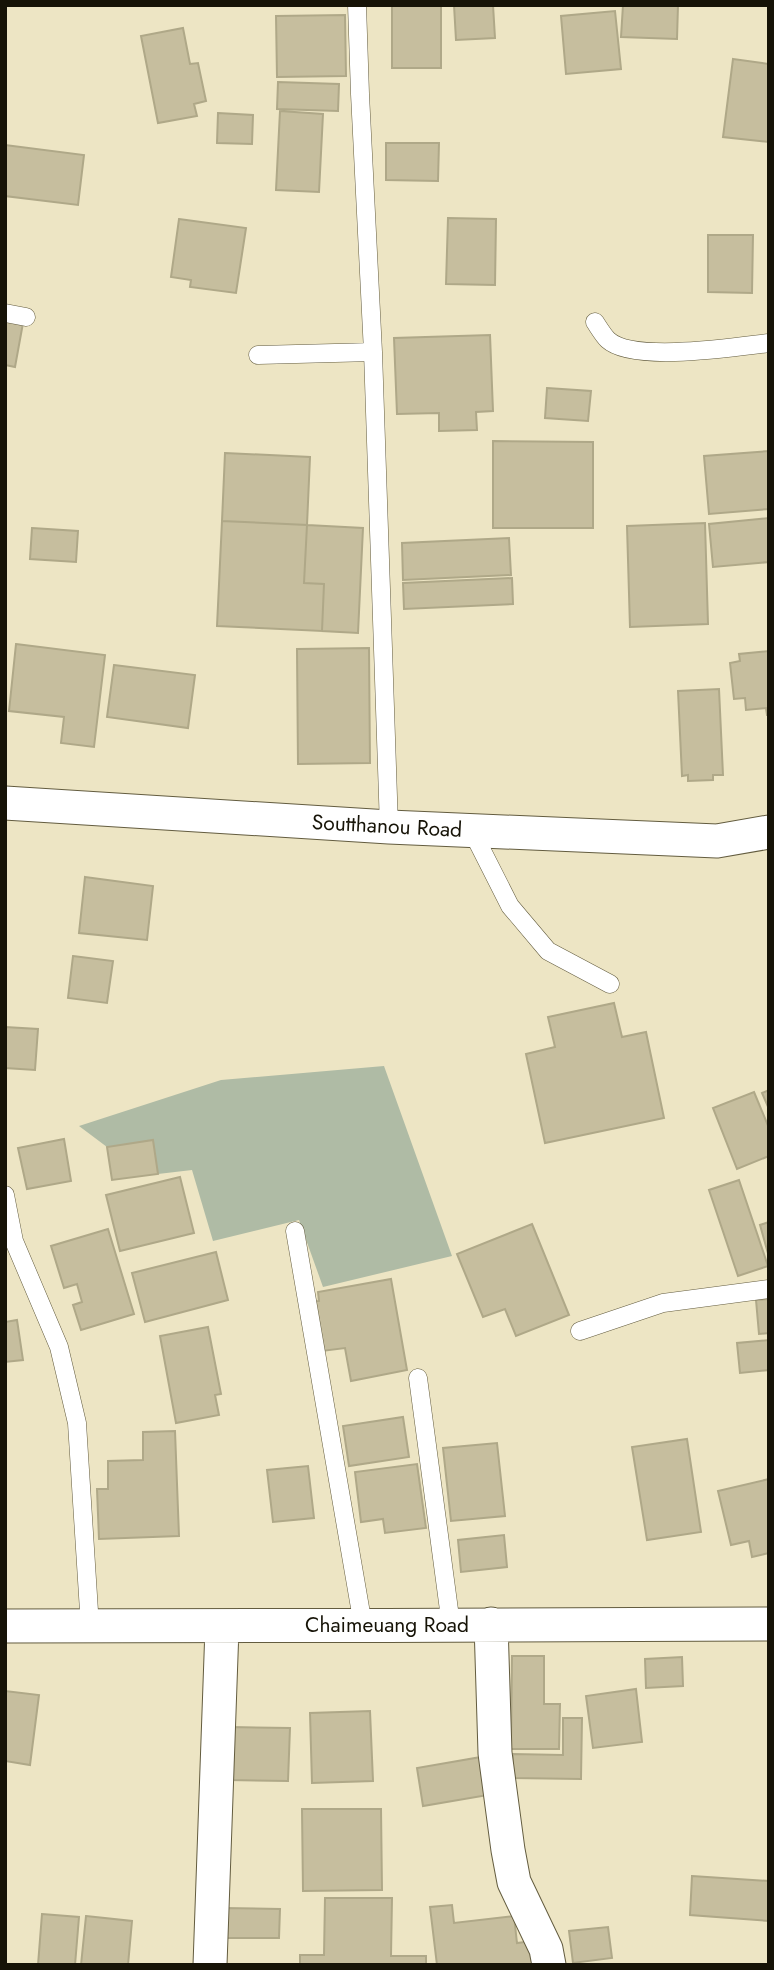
<svg xmlns="http://www.w3.org/2000/svg" width="774" height="1970" viewBox="0 0 774 1970" font-family="Jost,sans-serif">
<rect width="100%" height="100%" fill="#ede5c4"/>
<path fill="#afbba5" d="M 384,1066 L 452,1256 L 323,1287 L 299,1220 L 213,1241 L 192,1170 L 158,1174 L 152,1140 L 107,1147 L 79,1126 L 221,1080 Z"/>
<path fill="#c6be9e" stroke="#afa888" stroke-width="2" d="M 392,5 L 441,5 L 441,68 L 392,68 Z
M 454,5 L 493,5 L 495,38 L 456,40 Z
M 623,5 L 678,5 L 677,39 L 621,37 Z
M 615,11 L 621,69 L 566,74 L 561,16 Z
M 345,15 L 346,76 L 277,77 L 276,16 Z
M 183,28 L 190,64 L 198,63 L 206,101 L 194,104 L 197,116 L 158,123 L 141,36 Z
M 733,59 L 769,64 L 769,142 L 723,137 Z
M 278,82 L 339,84 L 338,111 L 277,109 Z
M 280,111 L 323,114 L 319,192 L 276,190 Z
M 218,113 L 253,115 L 252,144 L 217,143 Z
M 386,143 L 439,143 L 438,181 L 386,180 Z
M 5,145 L 84,155 L 78,205 L 5,196 Z
M 448,218 L 496,219 L 495,285 L 446,284 Z
M 179,219 L 246,228 L 236,293 L 190,287 L 191,280 L 171,277 Z
M 708,235 L 753,235 L 752,293 L 708,292 Z
M 5,320 L 23,323 L 15,367 L 5,365 Z
M 490,335 L 493,411 L 476,412 L 477,430 L 439,431 L 439,413 L 397,414 L 394,338 Z
M 547,388 L 591,391 L 588,421 L 545,418 Z
M 493,441 L 593,442 L 593,528 L 493,528 Z
M 769,451 L 769,509 L 709,514 L 704,456 Z
M 225,453 L 310,457 L 307,525 L 222,521 Z
M 769,518 L 769,562 L 713,567 L 709,524 Z
M 222,521 L 307,525 L 304,583 L 324,584 L 322,631 L 217,626 Z
M 705,523 L 708,624 L 630,627 L 627,526 Z
M 307,525 L 363,528 L 358,633 L 322,631 L 324,584 L 304,583 Z
M 32,528 L 78,531 L 76,562 L 30,559 Z
M 509,538 L 511,575 L 403,580 L 402,543 Z
M 512,578 L 513,604 L 404,609 L 403,583 Z
M 16,644 L 105,655 L 94,747 L 61,743 L 64,717 L 9,711 Z
M 369,648 L 370,763 L 298,764 L 297,649 Z
M 769,651 L 769,715 L 767,715 L 766,708 L 746,710 L 745,698 L 734,699 L 730,663 L 740,661 L 739,654 Z
M 114,665 L 195,675 L 188,728 L 107,717 Z
M 719,689 L 723,775 L 713,775 L 713,780 L 688,781 L 688,775 L 682,776 L 678,691 Z
M 85,877 L 153,886 L 147,940 L 79,933 Z
M 73,956 L 113,961 L 107,1003 L 68,998 Z
M 614,1003 L 622,1037 L 646,1032 L 664,1118 L 545,1143 L 526,1054 L 555,1047 L 548,1017 Z
M 5,1027 L 38,1029 L 35,1070 L 5,1068 Z
M 769,1090 L 769,1109 L 762,1093 Z
M 754,1092 L 769,1128 L 769,1156 L 737,1169 L 713,1108 Z
M 64,1139 L 71,1181 L 27,1189 L 18,1148 Z
M 153,1140 L 158,1174 L 112,1180 L 107,1147 Z
M 180,1177 L 194,1233 L 120,1251 L 106,1195 Z
M 739,1180 L 768,1266 L 738,1276 L 709,1190 Z
M 769,1222 L 769,1257 L 760,1225 Z
M 532,1224 L 569,1315 L 516,1336 L 505,1309 L 483,1317 L 457,1254 Z
M 108,1229 L 134,1314 L 81,1330 L 73,1305 L 82,1302 L 77,1284 L 64,1288 L 51,1246 Z
M 216,1252 L 228,1300 L 145,1322 L 132,1273 Z
M 391,1279 L 407,1370 L 351,1381 L 345,1348 L 322,1351 L 313,1302 L 319,1301 L 318,1292 Z
M 769,1299 L 769,1333 L 759,1334 L 756,1300 Z
M 17,1320 L 23,1360 L 5,1362 L 5,1322 Z
M 208,1327 L 221,1394 L 215,1395 L 219,1415 L 176,1423 L 160,1336 Z
M 769,1340 L 769,1370 L 740,1373 L 737,1343 Z
M 403,1417 L 409,1457 L 349,1466 L 343,1426 Z
M 175,1431 L 179,1536 L 99,1539 L 97,1489 L 108,1489 L 108,1461 L 143,1460 L 143,1432 Z
M 687,1439 L 701,1532 L 647,1540 L 632,1447 Z
M 497,1443 L 505,1516 L 451,1521 L 443,1448 Z
M 417,1464 L 426,1528 L 385,1533 L 383,1519 L 361,1522 L 355,1472 Z
M 308,1466 L 314,1518 L 273,1522 L 267,1470 Z
M 769,1479 L 769,1553 L 752,1557 L 749,1541 L 731,1545 L 718,1491 Z
M 504,1535 L 507,1567 L 461,1572 L 458,1540 Z
M 512,1656 L 544,1656 L 544,1704 L 560,1704 L 559,1749 L 511,1749 Z
M 682,1657 L 683,1686 L 646,1688 L 645,1659 Z
M 636,1689 L 642,1742 L 593,1748 L 586,1696 Z
M 5,1691 L 39,1695 L 30,1765 L 5,1761 Z
M 370,1711 L 373,1781 L 312,1783 L 310,1713 Z
M 563,1718 L 582,1718 L 581,1779 L 512,1778 L 513,1754 L 563,1755 Z
M 231,1727 L 290,1728 L 288,1781 L 229,1780 Z
M 481,1757 L 488,1795 L 423,1806 L 417,1768 Z
M 302,1809 L 381,1809 L 382,1890 L 303,1891 Z
M 692,1876 L 769,1881 L 769,1921 L 690,1915 Z
M 325,1898 L 392,1898 L 391,1956 L 426,1956 L 426,1965 L 300,1965 L 300,1955 L 324,1955 Z
M 452,1905 L 454,1923 L 514,1916 L 517,1943 L 532,1941 L 535,1965 L 437,1965 L 430,1907 Z
M 223,1908 L 280,1909 L 279,1938 L 223,1938 Z
M 42,1914 L 79,1917 L 75,1965 L 38,1965 Z
M 86,1916 L 132,1921 L 128,1965 L 81,1965 Z
M 608,1927 L 612,1958 L 573,1963 L 569,1931 Z"/>
<g fill="none" stroke-linecap="round" stroke-linejoin="round">
<defs>
<path id="service" d="M 357,5 L 360,94 L 373,352 L 389,827
M 5,313 L 26,317
M 595,322 C 599,328 603,335 608,340 C 633,363 735,347 769,343
M 258,355 L 373,352
M 472,831 L 510,906 L 548,951 L 610,984
M 5,1195 L 14,1241 L 59,1347 L 77,1423 L 90,1627
M 295,1231 L 363,1625
M 580,1331 L 663,1303 L 769,1289
M 418,1378 L 451,1625"/>
<path id="minor" d="M 5,803 L 389,827 L 717,841 L 769,832
M 491,1624 L 495,1753 L 508,1850 L 514,1882 L 546,1949 L 549,1965
M 5,1626 C 260,1627 514,1624 769,1624
M 210,1965 L 222,1628"/>
</defs>
<use href="#service" stroke="#635c3f" stroke-width="19"/>
<use href="#minor" stroke="#635c3f" stroke-width="35"/>
<use href="#service" stroke="#fff" stroke-width="18"/>
<use href="#minor" stroke="#fff" stroke-width="33"/>
</g>
<g text-anchor="middle" dominant-baseline="central" stroke-width="6" stroke-linejoin="round" paint-order="stroke">
<g font-size="21" fill="#161307" stroke="#fff">
<text transform="translate(387 826) rotate(3)">Soutthanou Road</text>
<text x="387" y="1625">Chaimeuang Road</text>
</g>
</g>
<rect width="774" height="1970" fill="none" stroke="#161307" stroke-width="14"/>
</svg>
